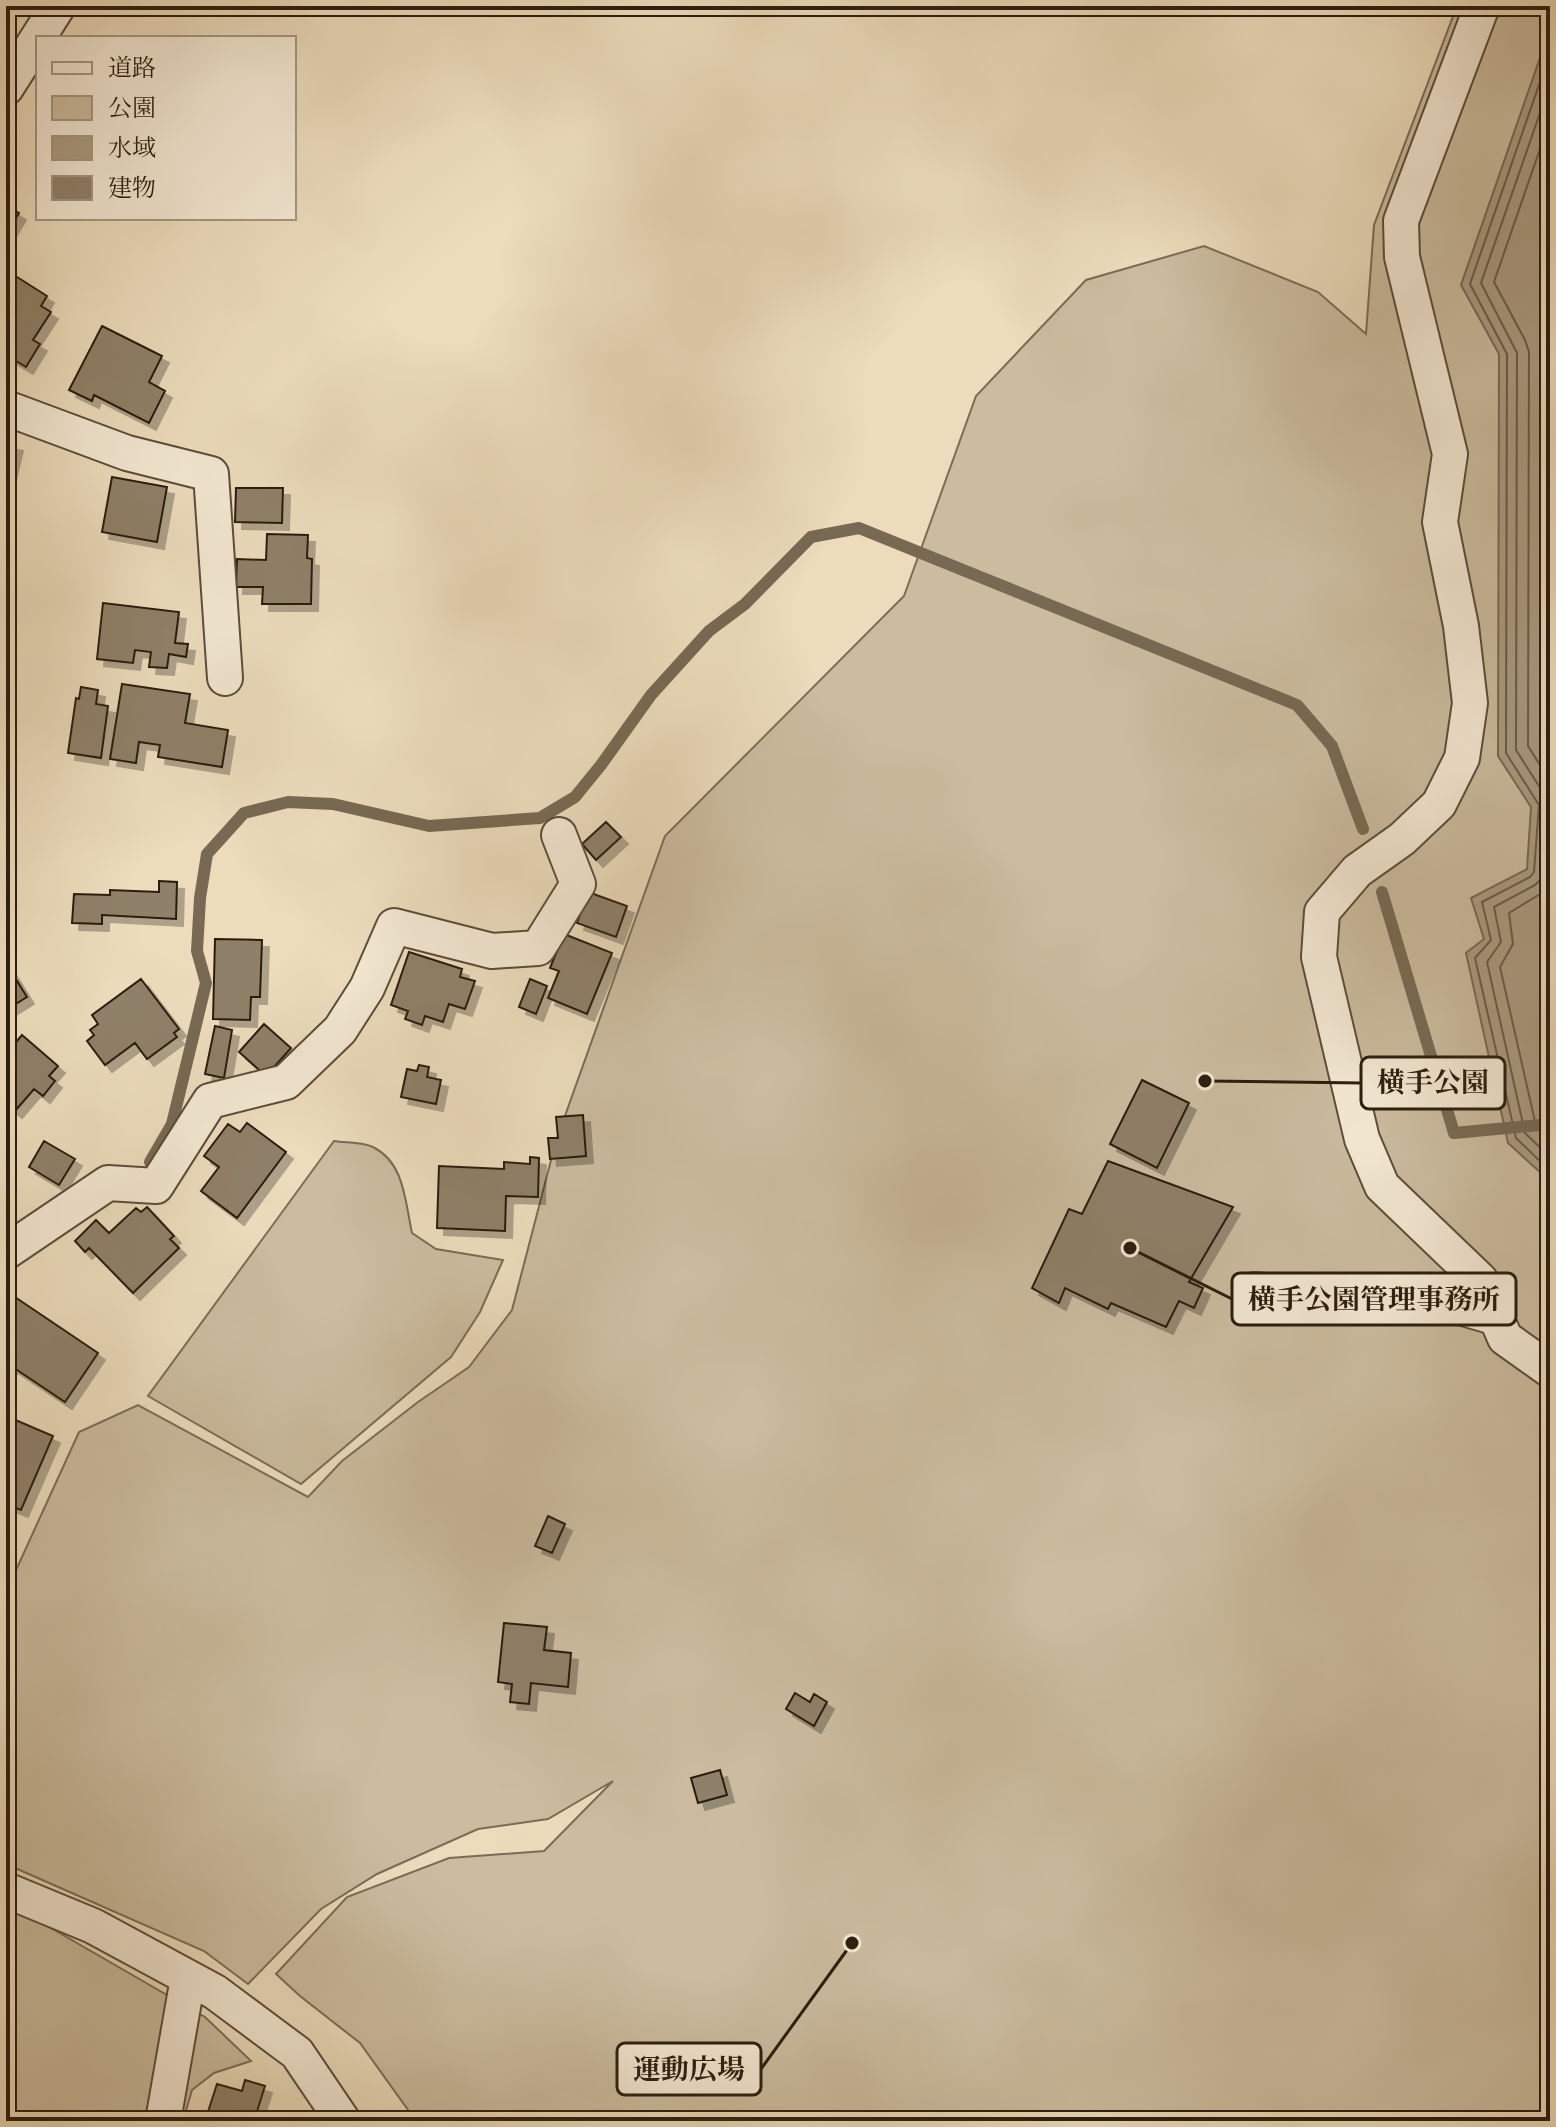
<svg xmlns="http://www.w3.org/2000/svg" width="1556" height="2127" viewBox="0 0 1556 2127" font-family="'Gentium Book Plus','Noto Serif JP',serif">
<defs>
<filter id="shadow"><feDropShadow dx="7" dy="7" stdDeviation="0" flood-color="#0004"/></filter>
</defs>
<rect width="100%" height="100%" fill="#ecdcbc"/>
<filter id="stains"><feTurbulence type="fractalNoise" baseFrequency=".0025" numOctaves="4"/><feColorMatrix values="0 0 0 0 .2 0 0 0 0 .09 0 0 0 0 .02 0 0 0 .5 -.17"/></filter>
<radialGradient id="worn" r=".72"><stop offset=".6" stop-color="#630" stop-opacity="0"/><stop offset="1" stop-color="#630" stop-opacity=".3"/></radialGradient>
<path fill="#cbbc9f" stroke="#7b6c57" stroke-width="2" d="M 1457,6 L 1550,6 L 1550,2121 L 416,2121 L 360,2043 L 300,1996 L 276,1974 L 347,1897 L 449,1858 L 544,1851 L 613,1781 L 548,1819 L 478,1829 L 377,1874 L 321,1909 L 248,1984 L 204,1951 L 6,1864 L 6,1592 L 79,1432 L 138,1405 L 308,1497 L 342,1461 L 418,1402 L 469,1367 L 512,1310 L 556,1141 L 665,836 L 904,596 L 976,396 L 1086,280 L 1204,246 L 1318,292 L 1366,334 L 1374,225 Z
M 334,1141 C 346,1143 362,1142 373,1147 C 405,1163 405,1202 412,1233 L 436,1249 L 503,1260 L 480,1312 L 451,1357 L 301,1484 L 148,1396 Z
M 6,1902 L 205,2017 L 251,2061 L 214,2073 L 192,2090 L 183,2121 L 6,2121 Z"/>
<path fill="#aa9b81" stroke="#776953" stroke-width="2" d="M 1550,29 L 1550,1210 L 1541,1173 L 1508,1143 L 1466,953 L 1484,939 L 1471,898 L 1527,869 L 1531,807 L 1498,756 L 1499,354 L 1461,285 Z"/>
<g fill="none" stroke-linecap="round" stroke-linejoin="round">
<path stroke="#6a5c48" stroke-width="2" d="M 1550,53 L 1470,284 L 1507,354 L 1506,753 L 1539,805 L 1534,872 L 1530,877 L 1482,902 L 1491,940 L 1475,958 L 1516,1138 L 1546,1167 L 1550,1177
M 1550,84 L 1481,283 L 1517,353 L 1516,750 L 1546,797 L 1549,808 L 1543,877 L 1535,885 L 1494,907 L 1501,942 L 1487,962 L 1525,1133 L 1550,1157
M 1550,120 L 1494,282 L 1525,340 L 1529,352 L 1528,746 L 1550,781
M 1550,888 L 1509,913 L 1513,944 L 1500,967 L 1536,1126 L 1550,1140"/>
<path stroke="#776953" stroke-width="12" d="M 1382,892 L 1454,1133 L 1550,1124
M 150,1162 L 172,1124 L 206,983 L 197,951 L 200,898 L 207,854 L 244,813 L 288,802 L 333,804 L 429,826 L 540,818 L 575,797 L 601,765 L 651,695 L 709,631 L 745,604 L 811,537 L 859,528 L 1297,705 L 1332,746 L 1363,829"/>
</g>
<path fill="#8f8069" stroke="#2b1d0f" stroke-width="2" filter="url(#shadow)" d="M 6,205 L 19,213 L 6,235 Z
M 6,270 L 47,296 L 41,306 L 51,312 L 33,340 L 40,344 L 26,367 L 6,355 Z
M 102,326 L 162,356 L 149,382 L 165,391 L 149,423 L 94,395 L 92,401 L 69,390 Z
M 6,442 L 16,444 L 8,477 L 6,476 Z
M 112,477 L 167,487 L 157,542 L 102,532 Z
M 236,488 L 283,488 L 282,523 L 235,522 Z
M 267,534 L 308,535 L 307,558 L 312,559 L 311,604 L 262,604 L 263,587 L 236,587 L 237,559 L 266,560 Z
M 103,603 L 179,612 L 175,643 L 188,644 L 186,657 L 169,654 L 167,668 L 149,667 L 151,652 L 135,650 L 133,663 L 97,659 Z
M 122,684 L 190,694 L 185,723 L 228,730 L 222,767 L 158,757 L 160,745 L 139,742 L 136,763 L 110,759 Z
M 81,687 L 98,690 L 96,704 L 108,706 L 101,758 L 68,753 L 76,698 L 79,699 Z
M 606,822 L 621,837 L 596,860 L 582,844 Z
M 159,881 L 177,882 L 176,919 L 102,915 L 102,924 L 72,923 L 74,894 L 110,895 L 110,890 L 159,892 Z
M 588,892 L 627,906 L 616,937 L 577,923 Z
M 564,934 L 612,953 L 587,1014 L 548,998 L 559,971 L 550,968 Z
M 215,939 L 262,940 L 260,997 L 251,997 L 250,1020 L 213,1019 Z
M 409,952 L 462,969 L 460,977 L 475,981 L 465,1009 L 449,1004 L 443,1022 L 425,1016 L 422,1025 L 405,1019 L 408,1011 L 391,1005 Z
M 6,963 L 27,997 L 6,1010 Z
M 141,979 L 179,1029 L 174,1033 L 177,1037 L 147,1059 L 135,1043 L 105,1065 L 87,1041 L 94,1035 L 90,1030 L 98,1024 L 92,1015 Z
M 530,979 L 547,986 L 536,1014 L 519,1007 Z
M 264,1024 L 291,1048 L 266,1076 L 239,1052 Z
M 215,1026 L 232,1030 L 224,1078 L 205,1074 Z
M 22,1035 L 58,1066 L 49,1076 L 55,1081 L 43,1096 L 34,1089 L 15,1111 L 9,1106 L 6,1109 L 6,1054 Z
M 419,1065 L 429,1067 L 427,1077 L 441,1080 L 436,1104 L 401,1097 L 407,1069 L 417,1071 Z
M 1142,1080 L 1189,1103 L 1157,1168 L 1110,1144 Z
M 583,1115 L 586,1156 L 550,1159 L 548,1138 L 558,1138 L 556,1117 Z
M 247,1123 L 286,1152 L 237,1218 L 201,1191 L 219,1167 L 204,1156 L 228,1124 L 240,1132 Z
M 44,1141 L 75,1159 L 59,1185 L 29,1167 Z
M 530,1157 L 539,1158 L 538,1197 L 506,1196 L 505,1231 L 437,1228 L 439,1166 L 504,1169 L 504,1162 L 530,1164 Z
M 1108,1161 L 1233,1207 L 1189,1282 L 1203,1288 L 1194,1308 L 1179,1301 L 1166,1327 L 1111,1303 L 1108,1309 L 1065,1288 L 1059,1303 L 1032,1288 L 1069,1209 L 1082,1214 Z
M 147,1207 L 174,1236 L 170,1239 L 179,1248 L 133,1293 L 89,1248 L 85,1252 L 75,1241 L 96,1220 L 109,1233 L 136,1208 L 141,1212 Z
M 6,1291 L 98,1353 L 65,1402 L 11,1366 L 6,1370 Z
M 6,1416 L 53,1436 L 21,1510 L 6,1504 Z
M 548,1516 L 565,1524 L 552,1553 L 535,1546 Z
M 504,1623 L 547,1627 L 544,1650 L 571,1653 L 568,1687 L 531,1683 L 529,1704 L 510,1702 L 512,1684 L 498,1682 Z
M 795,1693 L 810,1702 L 814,1694 L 827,1702 L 814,1726 L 786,1709 Z
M 720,1770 L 727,1795 L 698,1803 L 691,1778 Z
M 245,2080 L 265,2086 L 254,2121 L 205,2121 L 217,2084 L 242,2091 Z"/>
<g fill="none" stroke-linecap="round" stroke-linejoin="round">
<defs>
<path id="lane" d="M 1253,1282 L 1368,1289 L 1500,1327"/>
<path id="street" d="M 1482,6 L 1401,221 L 1402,257 L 1450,454 L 1440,522 L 1461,626 L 1470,703 L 1462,758 L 1439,804 L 1402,839 L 1357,871 L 1322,912 L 1319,957 L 1362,1139 L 1382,1186 L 1480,1280 L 1505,1338 L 1550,1370
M 6,88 L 58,6
M 6,408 L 127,453 L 211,474 L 225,678
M 6,1252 L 108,1183 L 156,1186 L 210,1101 L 286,1082 L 340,1030 L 367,988 L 394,926 L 492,951 L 538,948 L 578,884 L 559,835
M 6,1890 L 93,1926 L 215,1992 L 297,2053 L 343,2121
M 163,2121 L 188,1978"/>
</defs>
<use href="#lane" stroke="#5b4d3a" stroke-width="22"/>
<use href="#street" stroke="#5b4d3a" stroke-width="38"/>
<use href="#lane" stroke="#f3e8d3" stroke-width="18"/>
<use href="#street" stroke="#f3e8d3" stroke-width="34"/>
</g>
<path fill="none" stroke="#2b1d0f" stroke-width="3" d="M1205 1081L1361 1083M1130 1248L1232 1299M852 1943L761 2069"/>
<g fill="#2b1d0f" stroke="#f3e8d3" stroke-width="3">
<circle cx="1205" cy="1081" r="8"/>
<circle cx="1130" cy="1248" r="8"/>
<circle cx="852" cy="1943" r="8"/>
</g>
<g fill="#f3e8d3" stroke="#2b1d0f" stroke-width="3">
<rect x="1361" y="1057" width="144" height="52" rx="8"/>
<rect x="1232" y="1273" width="284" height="52" rx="8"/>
<rect x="617" y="2043" width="144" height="52" rx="8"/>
</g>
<g font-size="28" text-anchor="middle" font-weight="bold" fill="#2b1d0f">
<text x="1433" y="1092">横手公園</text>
<text x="1374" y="1309">横手公園管理事務所</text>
<text x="689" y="2079">運動広場</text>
</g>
<rect width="1556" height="2127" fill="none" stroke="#ecdcbc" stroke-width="32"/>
<rect x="8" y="8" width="1540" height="2111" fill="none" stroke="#2b1d0f" stroke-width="4"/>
<rect x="16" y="16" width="1524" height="2095" fill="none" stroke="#2b1d0f" stroke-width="2"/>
<rect x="36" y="36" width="260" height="184" fill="#f3e8d3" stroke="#a39785" stroke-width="2"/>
<rect x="52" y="62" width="40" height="12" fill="#f3e8d3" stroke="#a39785" stroke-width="2"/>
<text x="108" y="76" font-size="24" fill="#2b1d0f">道路</text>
<rect x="52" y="96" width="40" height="24" fill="#cbbc9f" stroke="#a39785" stroke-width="2"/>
<text x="108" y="116" font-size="24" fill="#2b1d0f">公園</text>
<rect x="52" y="136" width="40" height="24" fill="#aa9b81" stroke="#a39785" stroke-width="2"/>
<text x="108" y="156" font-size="24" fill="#2b1d0f">水域</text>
<rect x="52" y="176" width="40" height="24" fill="#8f8069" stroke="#a39785" stroke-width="2"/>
<text x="108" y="196" font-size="24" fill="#2b1d0f">建物</text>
<rect width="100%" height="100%" filter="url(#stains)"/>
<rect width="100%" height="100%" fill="url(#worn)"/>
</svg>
